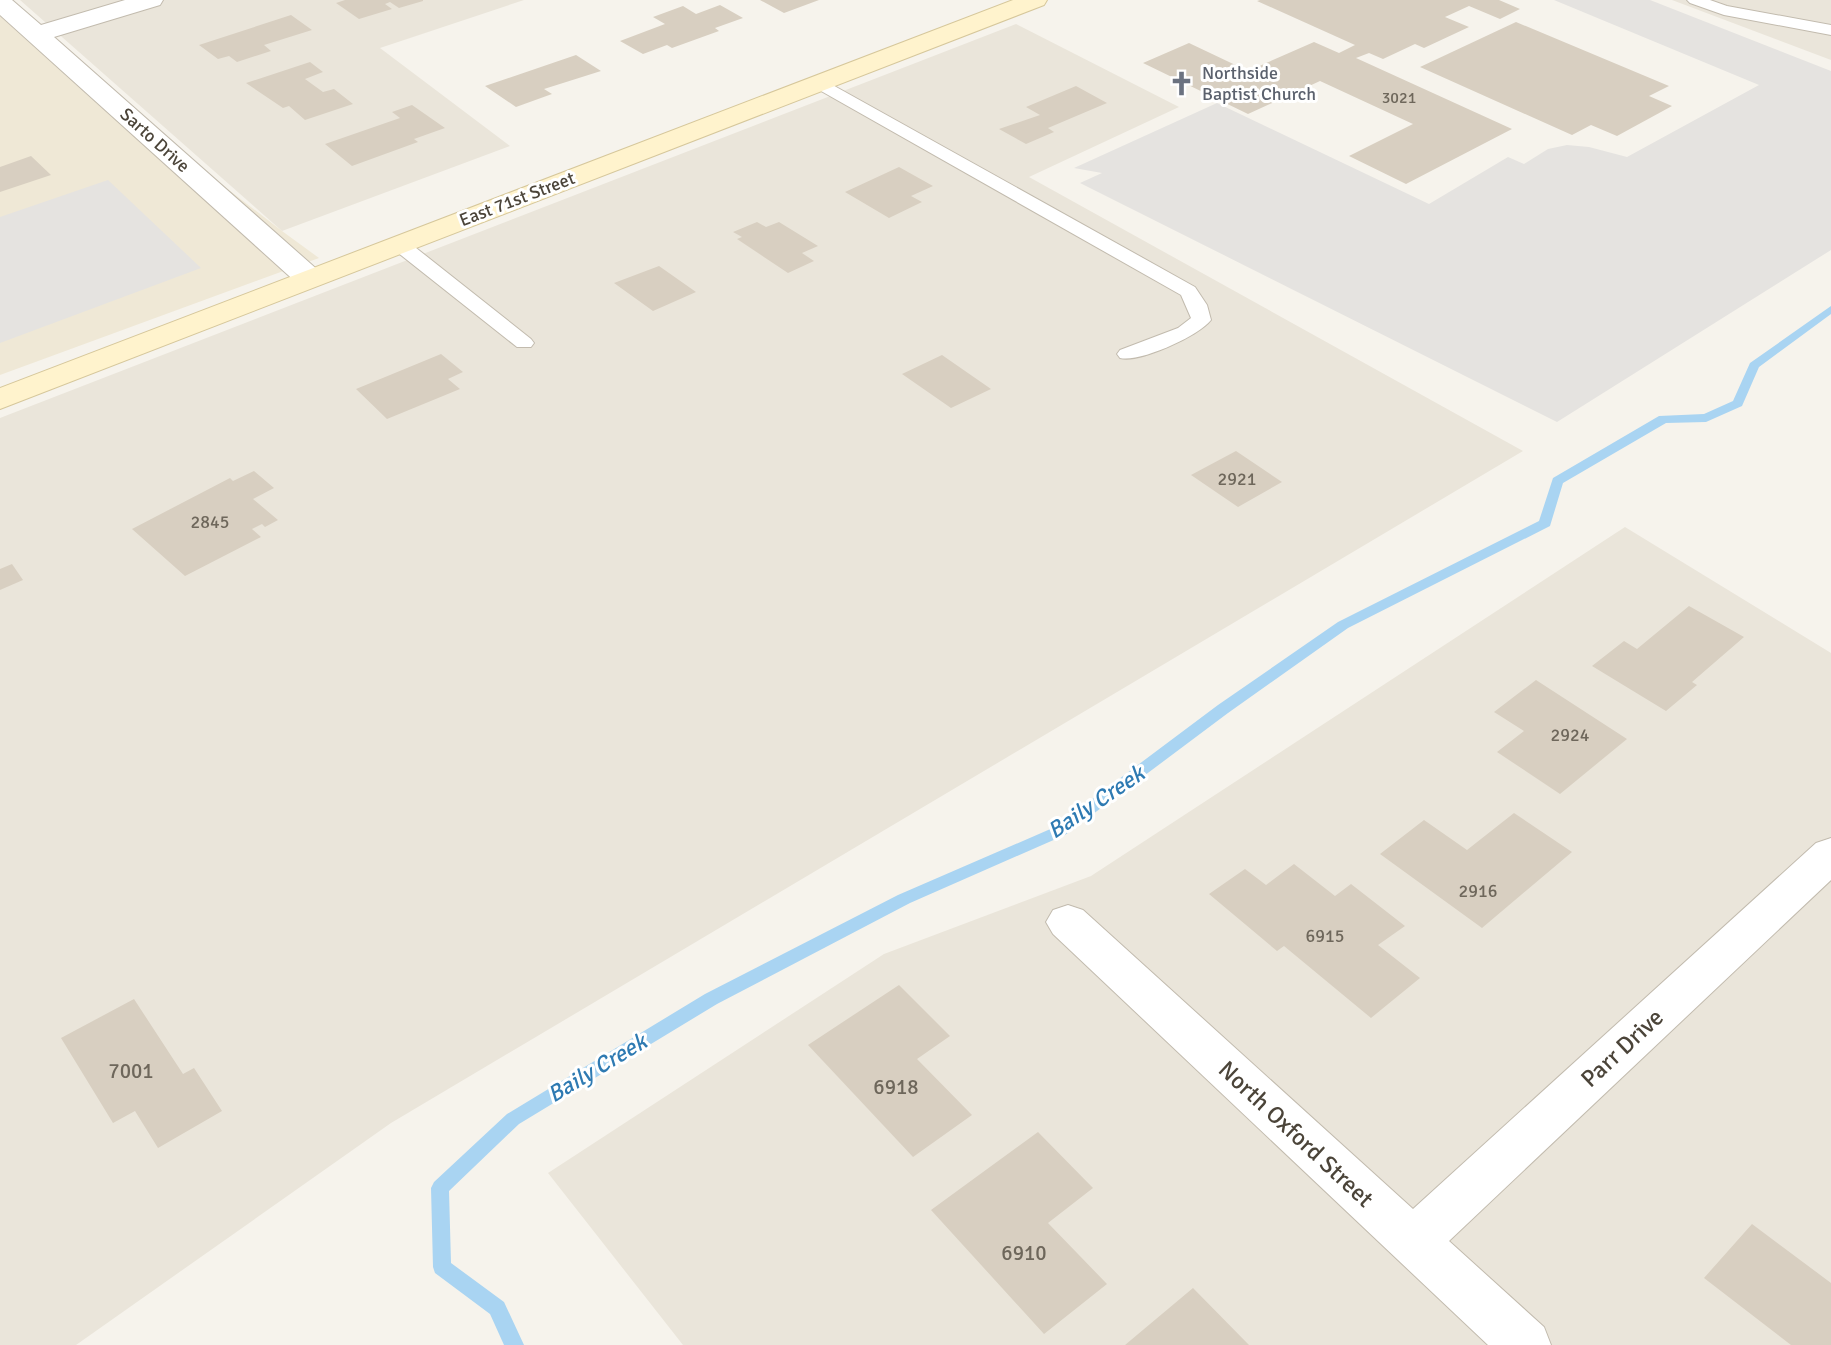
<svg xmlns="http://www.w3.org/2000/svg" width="1831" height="1345" viewBox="0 0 1831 1345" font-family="Signika,sans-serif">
<rect width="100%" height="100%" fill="#f6f3ec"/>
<path fill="#eae5da" d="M 20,0 L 524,0 L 380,48 L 510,146 L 282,231 Z
M 1672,0 L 1831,0 L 1831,60 Z
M 1016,24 L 1179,107 L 1029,177 L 1523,451 L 391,1123 L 76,1345 L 0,1345 L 0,418 Z
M 1625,527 L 1831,653 L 1831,1345 L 683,1345 L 548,1173 L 884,954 L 1091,876 Z"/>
<path fill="#efe8d6" d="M 0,13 L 282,231 L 319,258 L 0,375 Z"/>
<path fill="#e5e3e0" d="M 1554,0 L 1650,0 L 1831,71 L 1831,250 L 1557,422 L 1080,183 L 1102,173 L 1074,168 L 1217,103 L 1429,204 L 1508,157 L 1524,164 L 1548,149 L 1567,145 L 1589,147 L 1627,157 L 1759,85 Z
M 108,180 L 201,268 L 0,343 L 0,217 Z"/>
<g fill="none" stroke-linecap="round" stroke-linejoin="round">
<path fill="#a9d4f2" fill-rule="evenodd" d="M 1831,306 L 1831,314 L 1759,367 L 1742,406 L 1706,422 L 1666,423 L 1563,483 L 1550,526 L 1348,628 L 1228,713 L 1065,835 L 910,903 L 717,1004 L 519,1124 L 449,1191 L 451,1263 L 504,1302 L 524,1345 L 504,1345 L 490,1314 L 435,1273 L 433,1267 L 431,1188 L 434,1182 L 507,1114 L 705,994 L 898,895 L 1055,827 L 1218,705 L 1338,622 L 1539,521 L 1553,478 L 1659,416 L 1704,414 L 1733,401 L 1750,363 Z"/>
</g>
<path fill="#d8cfc1" d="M 345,0 L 423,0 L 423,1 L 399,8 L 390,2 L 385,4 L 392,9 L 359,19 L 336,3 Z
M 760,0 L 819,0 L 784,13 Z
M 1260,0 L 1499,0 L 1520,9 L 1500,19 L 1469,6 L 1445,17 L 1469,27 L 1424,48 L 1415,44 L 1383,59 L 1369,53 L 1356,58 L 1512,129 L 1406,184 L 1349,156 L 1413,124 L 1320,81 L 1248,114 L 1143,63 L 1189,43 L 1248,71 L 1314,42 L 1339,53 L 1355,45 L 1257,1 Z
M 720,5 L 743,18 L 715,28 L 719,31 L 672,48 L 667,45 L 643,54 L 620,41 L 665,24 L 653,17 L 683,6 L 696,14 Z
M 291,15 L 312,30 L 264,45 L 271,51 L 237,62 L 229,56 L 218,59 L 199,45 Z
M 1516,22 L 1669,86 L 1649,96 L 1672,106 L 1617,136 L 1591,125 L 1572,135 L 1420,67 Z
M 576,55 L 601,71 L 544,89 L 552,94 L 516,107 L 485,86 Z
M 310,62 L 323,72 L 305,79 L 323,92 L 334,89 L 353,104 L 305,120 L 289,106 L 283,108 L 246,83 Z
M 1076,86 L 1107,103 L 1048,128 L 1054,132 L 1026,144 L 999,129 L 1040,115 L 1026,107 Z
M 412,105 L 445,128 L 414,139 L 418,142 L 352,166 L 325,144 L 400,118 L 392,112 Z
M 31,156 L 51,175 L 0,192 L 0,167 Z
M 899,167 L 933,186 L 911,196 L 922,202 L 889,218 L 845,192 Z
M 757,222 L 766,227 L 779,222 L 818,246 L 802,253 L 814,261 L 788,273 L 737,239 L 742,237 L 733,232 Z
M 659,266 L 696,292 L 653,311 L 614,283 Z
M 441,354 L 463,372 L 448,379 L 460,389 L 387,419 L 356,389 Z
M 942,355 L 991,389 L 951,408 L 902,374 Z
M 1236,451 L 1282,482 L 1238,507 L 1191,475 Z
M 254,471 L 274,488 L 253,499 L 278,520 L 265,527 L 262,524 L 252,529 L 261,537 L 185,576 L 132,529 L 230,478 L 233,481 Z
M 12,564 L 23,580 L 0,590 L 0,569 Z
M 1689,606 L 1744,637 L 1692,682 L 1697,685 L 1666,711 L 1592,666 L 1624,641 L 1637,649 Z
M 1536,680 L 1627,739 L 1560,794 L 1497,752 L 1524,731 L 1494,712 Z
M 1514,813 L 1572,852 L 1482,928 L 1380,854 L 1424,820 L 1467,850 Z
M 1294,864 L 1335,896 L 1351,884 L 1405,926 L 1378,945 L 1420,978 L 1371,1018 L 1284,946 L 1277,951 L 1209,894 L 1245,869 L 1266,885 Z
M 899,985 L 950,1036 L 917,1059 L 972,1115 L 913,1157 L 808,1045 Z
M 134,999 L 183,1074 L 194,1068 L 222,1111 L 158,1148 L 135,1111 L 113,1123 L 61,1038 Z
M 1038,1132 L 1093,1188 L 1048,1223 L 1107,1284 L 1044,1334 L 931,1210 Z
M 1752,1224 L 1831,1283 L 1831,1345 L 1791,1345 L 1704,1278 Z
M 1193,1288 L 1249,1345 L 1125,1345 Z"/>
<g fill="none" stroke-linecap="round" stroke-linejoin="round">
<defs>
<path id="service" d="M 1687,0 L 1710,0 L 1727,6 L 1831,25 L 1831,35 L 1724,15 L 1690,3 Z
M 820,78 L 1195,287 L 1207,305 L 1211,320 C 1199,336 1139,363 1120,358 L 1117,354 L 1120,350 L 1178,328 L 1191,318 L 1181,295 L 814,87 L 812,83 Z
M 399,238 L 406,240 L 531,339 L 534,343 L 531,347 L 517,347 L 392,248 L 390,244 Z"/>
<path id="minor" d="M 0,0 L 12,0 L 41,25 L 125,0 L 163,0 L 160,5 L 54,37 L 320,272 L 324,278 L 320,284 L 309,287 L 298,284 L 0,15 Z
M 1831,838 L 1831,880 L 1449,1241 L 1544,1327 L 1551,1345 L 1488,1345 L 1053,934 L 1046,922 L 1053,910 L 1068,905 L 1083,910 L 1413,1209 L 1816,843 Z"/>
<path id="secondary" d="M 1013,0 L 1047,0 L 1044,5 L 0,409 L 0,388 Z"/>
</defs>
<use href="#service" stroke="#c2bbae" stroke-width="2"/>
<use href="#minor" stroke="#c2bbae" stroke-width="2"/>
<use href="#secondary" stroke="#d6c79b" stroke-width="2"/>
<use href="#service" fill="#fff" fill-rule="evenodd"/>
<use href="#minor" fill="#fff" fill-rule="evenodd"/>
<use href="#secondary" fill="#fff3cd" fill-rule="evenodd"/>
</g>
<defs>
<symbol id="church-bare" viewBox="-9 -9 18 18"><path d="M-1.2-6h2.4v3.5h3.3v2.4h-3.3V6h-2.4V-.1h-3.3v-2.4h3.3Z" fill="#6b7280" stroke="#fff" stroke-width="2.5" paint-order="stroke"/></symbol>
</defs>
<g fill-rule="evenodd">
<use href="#church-bare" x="1164" y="66" width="35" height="35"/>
</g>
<g text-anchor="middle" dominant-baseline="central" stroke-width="6" stroke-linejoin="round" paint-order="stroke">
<g font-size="16" fill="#6e675b">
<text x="1399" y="98">3021</text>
</g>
<g font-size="18" fill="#5b616d" stroke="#fff" text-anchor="start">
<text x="1202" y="73">Northside<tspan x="1202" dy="21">Baptist Church</tspan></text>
</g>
<g font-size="18" fill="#4b4439" stroke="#fff">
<text transform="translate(155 140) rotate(42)">Sarto Drive</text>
<text transform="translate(517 199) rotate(-21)">East 71st Street</text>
</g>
<g font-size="18" fill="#6e675b">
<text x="1237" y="479">2921</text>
<text x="210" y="522">2845</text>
<text x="1570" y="735">2924</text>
<text x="1478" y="891">2916</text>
<text x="1325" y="936">6915</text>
</g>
<g font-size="21" fill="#6e675b">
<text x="131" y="1071">7001</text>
<text x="896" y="1087">6918</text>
<text x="1024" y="1253">6910</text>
</g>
<g font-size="23" font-style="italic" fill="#2e7ab2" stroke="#fff">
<text transform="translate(1096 802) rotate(-34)">Baily Creek</text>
<text transform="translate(597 1068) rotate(-31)">Baily Creek</text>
</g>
<g font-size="24" fill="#4b4439" stroke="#fff">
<text transform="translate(1622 1048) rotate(-43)">Parr Drive</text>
<text transform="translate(1296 1134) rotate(43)">North Oxford Street</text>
</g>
</g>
</svg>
